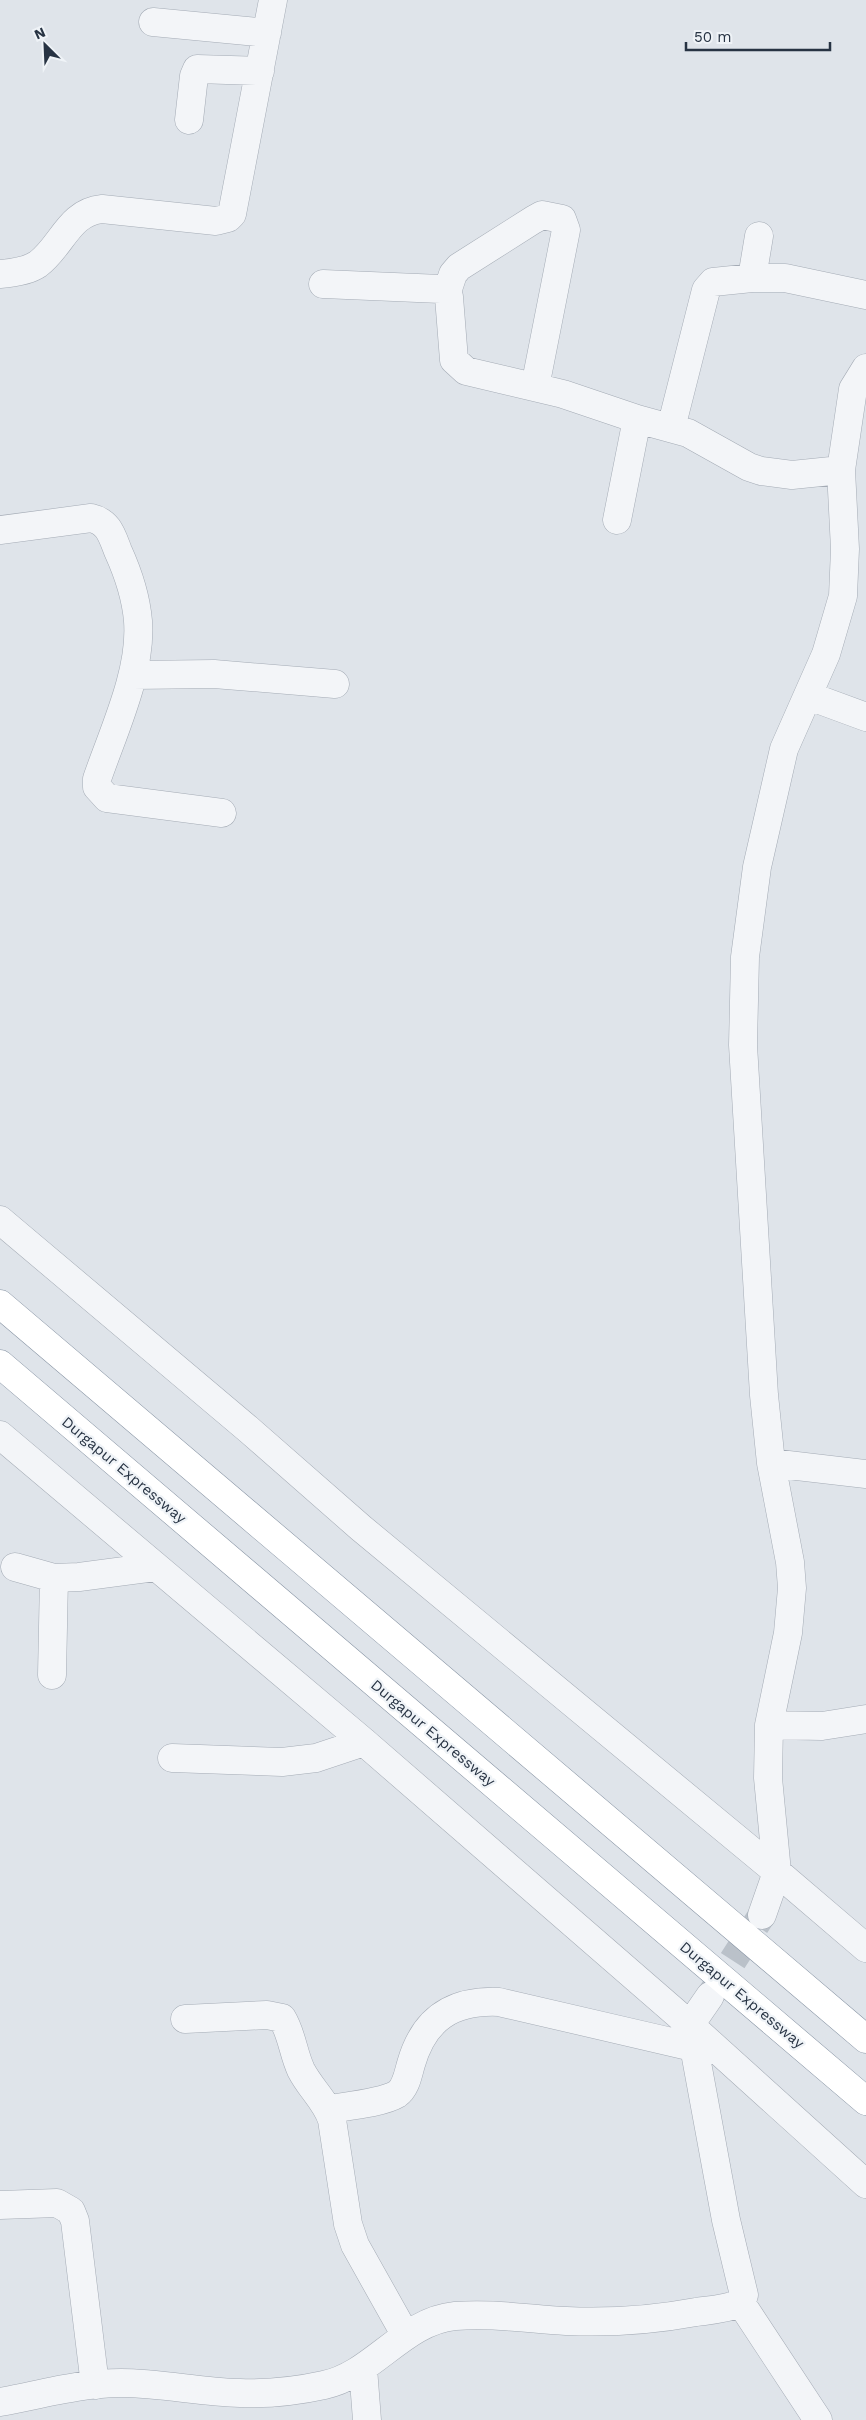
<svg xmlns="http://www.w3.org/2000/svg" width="866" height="2420" viewBox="0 0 866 2420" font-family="'Work Sans',sans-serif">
<rect width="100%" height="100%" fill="#dfe4ea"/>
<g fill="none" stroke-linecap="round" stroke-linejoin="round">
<path stroke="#bac1c9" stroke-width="28" stroke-dasharray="28 14" stroke-linecap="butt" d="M 710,1996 L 762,1915"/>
<defs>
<path id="minor" d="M 153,22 L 267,33
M 189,120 L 194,76 L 197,69 L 260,71
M 0,274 C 12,273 28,271 38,264 C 62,246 69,212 102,209 L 216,221 L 228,218 L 232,214 L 273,0
M 752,278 L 785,278 L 866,295
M 323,284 L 441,289 L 447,292 L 449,297 L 454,360 L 466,371 L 563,394 L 637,419 L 688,433 L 749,467 L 761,471 L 792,475 L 841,470
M 447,292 L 453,274 L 459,267 L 533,220 L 542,215 L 562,219 L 566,230 L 535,387
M 671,428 L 706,290 L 713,282 L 752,278 L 759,236
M 617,520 L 637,419
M 0,530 L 91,518 C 109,522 112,536 118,551 C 128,573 136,597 138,621 C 142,672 113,732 97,779 L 97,787 L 107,798 L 222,813
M 133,675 L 214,674 L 335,684
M 809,696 L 866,717
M 0,1220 L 248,1429 L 361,1528 L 777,1872 L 866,1948
M 0,1435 L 364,1742 L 690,2025 L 866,2184
M 771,1463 L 866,1474
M 15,1567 L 54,1578 L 79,1577 L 155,1567
M 52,1675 L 54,1578
M 769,1725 L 822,1726 L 866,1719
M 172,1758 L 282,1762 L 316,1758 L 364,1742
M 762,1915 L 777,1872 L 768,1778 L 769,1725 L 788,1633 L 792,1588 L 790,1562 L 771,1463 L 764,1395 L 743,1045 L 745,957 L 757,867 L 784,749 L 826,654 L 843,596 L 845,549 L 841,470 L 853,389 L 866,368
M 710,1996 L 690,2025 L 726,2220 L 744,2295 L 741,2303 L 818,2420
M 185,2019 L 267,2015 L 282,2018 C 292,2034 293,2053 301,2070 C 310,2088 326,2101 332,2120 L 348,2224 L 355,2245 L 406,2336
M 329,2109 C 347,2106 382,2103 397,2094 C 406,2088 408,2074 411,2064 C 424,2018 453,2000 499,2002 L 693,2047
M 0,2205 L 57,2203 L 71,2211 L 75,2221 L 95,2385
M 363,2368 L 367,2420
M 0,2402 C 39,2395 81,2383 121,2383 C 161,2383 200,2392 240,2393 C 267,2394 297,2391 324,2385 C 373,2375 403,2321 455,2316 C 492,2313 529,2319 566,2321 C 609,2323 653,2320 696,2312 C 711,2310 727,2309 741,2303"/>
<path id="highway" d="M 0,1304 L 866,2039
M 0,1364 L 866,2101"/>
</defs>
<use href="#minor" stroke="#a4abb5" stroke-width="29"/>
<use href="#highway" stroke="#8592a2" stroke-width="29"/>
<use href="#minor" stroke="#f3f5f8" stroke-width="28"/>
<use href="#highway" stroke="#fff" stroke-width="28"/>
</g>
<g text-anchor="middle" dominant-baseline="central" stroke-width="4.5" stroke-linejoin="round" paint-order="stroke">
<g font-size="15" fill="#273343" stroke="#eff3f7">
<text transform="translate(124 1470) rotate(40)">Durgapur Expressway</text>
<text transform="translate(433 1733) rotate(40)">Durgapur Expressway</text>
<text transform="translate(742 1995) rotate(40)">Durgapur Expressway</text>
</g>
</g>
<g transform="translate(45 45) rotate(336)" stroke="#eff3f7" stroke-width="4" paint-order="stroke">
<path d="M0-4L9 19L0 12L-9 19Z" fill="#273343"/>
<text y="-8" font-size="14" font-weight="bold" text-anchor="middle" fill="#273343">N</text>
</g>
<path d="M686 42v8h144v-8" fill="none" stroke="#273343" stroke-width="2.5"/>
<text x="694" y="42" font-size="15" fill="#273343" stroke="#eff3f7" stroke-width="4" paint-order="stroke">50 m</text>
</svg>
